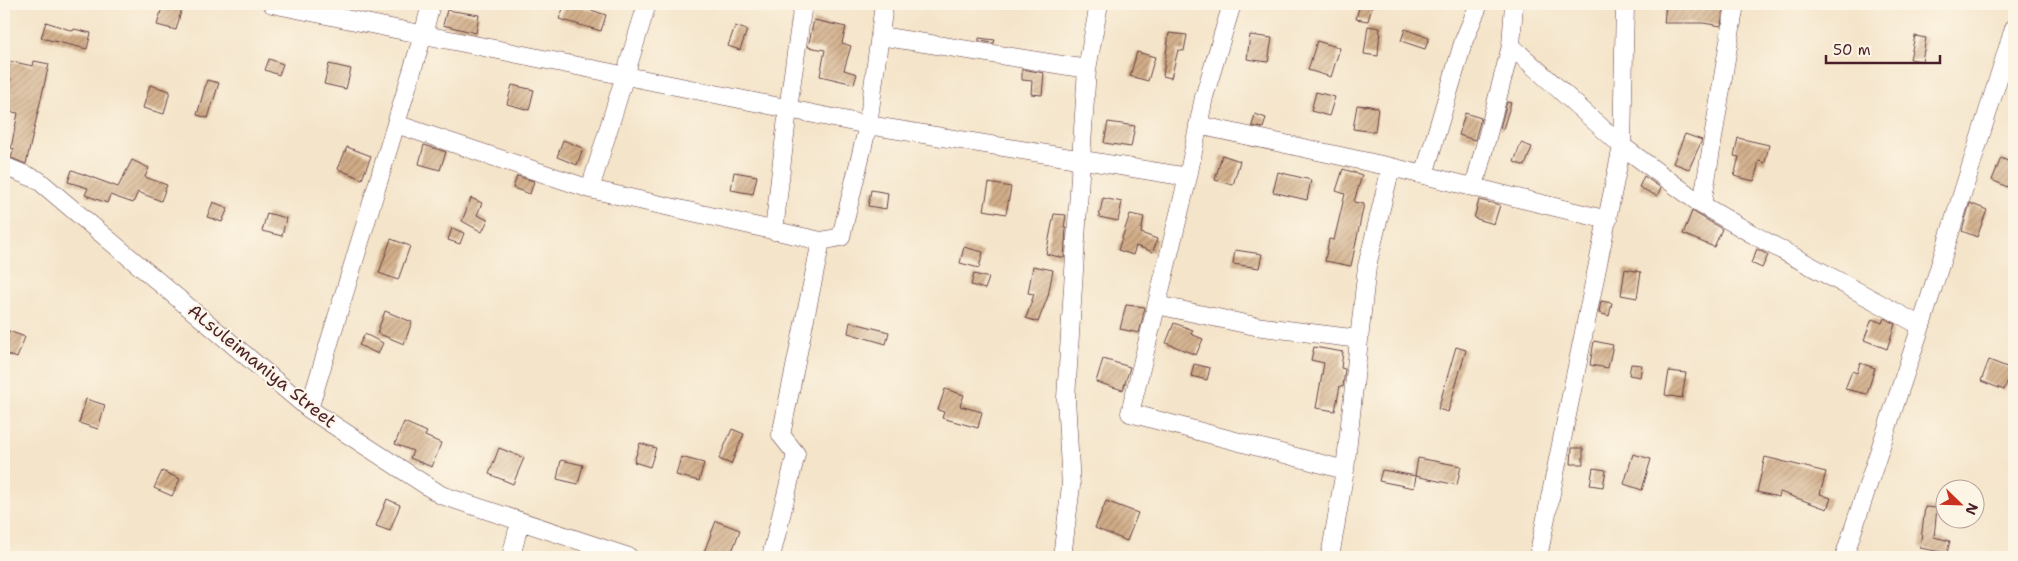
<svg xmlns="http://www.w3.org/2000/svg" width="2018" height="561" viewBox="0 0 2018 561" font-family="'Shantell Sans',sans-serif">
<defs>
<pattern id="building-hatch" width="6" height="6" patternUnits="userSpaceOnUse" patternTransform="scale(1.25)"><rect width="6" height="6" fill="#d1ad88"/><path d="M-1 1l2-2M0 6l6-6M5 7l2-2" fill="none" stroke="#ac8c6f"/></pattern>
</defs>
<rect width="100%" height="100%" fill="#fcf5e5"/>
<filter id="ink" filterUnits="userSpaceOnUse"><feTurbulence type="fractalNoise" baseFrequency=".02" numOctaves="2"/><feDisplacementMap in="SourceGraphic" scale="10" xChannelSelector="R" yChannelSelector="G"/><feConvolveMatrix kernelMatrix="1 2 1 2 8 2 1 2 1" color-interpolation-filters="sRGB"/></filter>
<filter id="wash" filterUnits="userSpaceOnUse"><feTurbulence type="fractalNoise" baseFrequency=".0096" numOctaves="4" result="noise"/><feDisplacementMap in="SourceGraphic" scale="20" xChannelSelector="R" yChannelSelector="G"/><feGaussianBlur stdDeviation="1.12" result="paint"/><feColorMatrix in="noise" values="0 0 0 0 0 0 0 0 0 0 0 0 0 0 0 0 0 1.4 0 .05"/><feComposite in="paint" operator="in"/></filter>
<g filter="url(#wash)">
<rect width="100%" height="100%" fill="#f4e4c9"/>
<g id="blocks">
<path fill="url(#building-hatch)" d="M 163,4 L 182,8 L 176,30 L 157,25 Z
M 565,4 L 573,4 L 606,15 L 601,31 L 559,19 Z
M 1360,4 L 1373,4 L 1368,21 L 1356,19 Z
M 1666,4 L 1724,4 L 1721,26 L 1703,23 L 1664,23 Z
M 447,10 L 479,15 L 476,33 L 443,25 Z
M 814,20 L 846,27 L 842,43 L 851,46 L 844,70 L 857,74 L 854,84 L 820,76 L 825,50 L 808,47 Z
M 46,22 L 73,31 L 74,29 L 91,33 L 87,49 L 41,38 Z
M 735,26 L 747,30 L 740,50 L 728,46 Z
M 1368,26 L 1380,28 L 1378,56 L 1364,54 Z
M 1405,29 L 1429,38 L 1425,49 L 1401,41 Z
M 1169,33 L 1187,35 L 1184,51 L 1178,50 L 1171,78 L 1163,76 Z
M 1250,35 L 1272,38 L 1268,62 L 1247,59 Z
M 1915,36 L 1926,38 L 1922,61 L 1910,59 Z
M 979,38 L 995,40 L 994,43 L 979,41 Z
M 1317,41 L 1340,48 L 1331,77 L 1308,70 Z
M 1137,52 L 1155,57 L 1148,81 L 1130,76 Z
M 269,59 L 283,64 L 279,75 L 265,70 Z
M 4,60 L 33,66 L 34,61 L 49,64 L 26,164 L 11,158 L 14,149 L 11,148 L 18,113 L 6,111 L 11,91 L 8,91 L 11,79 L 4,77 Z
M 329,64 L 351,69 L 346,89 L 324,84 Z
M 1022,69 L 1044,73 L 1042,95 L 1031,94 L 1032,81 L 1022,80 Z
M 207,80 L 219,83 L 208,118 L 197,115 Z
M 150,85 L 170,91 L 164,114 L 143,108 Z
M 512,85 L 534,90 L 529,110 L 507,104 Z
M 1316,92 L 1335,97 L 1329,116 L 1311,111 Z
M 1507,102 L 1511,103 L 1503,129 L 1500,128 Z
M 1357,105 L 1366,106 L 1366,105 L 1378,108 L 1375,132 L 1353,129 Z
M 1465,113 L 1481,118 L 1475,140 L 1459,135 Z
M 1255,114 L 1266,118 L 1263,128 L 1252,126 Z
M 1108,122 L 1135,126 L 1131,147 L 1104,143 Z
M 1685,134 L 1702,140 L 1689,169 L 1673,163 Z
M 1738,138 L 1769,145 L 1765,163 L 1759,161 L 1754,181 L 1734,176 L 1739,157 L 1734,156 Z
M 563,140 L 583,148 L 577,165 L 557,157 Z
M 1521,143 L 1532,147 L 1525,166 L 1514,162 Z
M 424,145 L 446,152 L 440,170 L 419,164 Z
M 347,147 L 371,156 L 362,179 L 338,169 Z
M 1222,155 L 1240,161 L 1233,185 L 1215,180 Z
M 2001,158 L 2014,164 L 2014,190 L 1992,180 Z
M 132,160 L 149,168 L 145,177 L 167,185 L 161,201 L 138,192 L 133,203 L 110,195 L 107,203 L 85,195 L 88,188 L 68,182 L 72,170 L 118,187 Z
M 1343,169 L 1362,175 L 1354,202 L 1364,204 L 1351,266 L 1325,261 L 1329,239 L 1334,240 L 1345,194 L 1336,191 Z
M 734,172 L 757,176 L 753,194 L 731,190 Z
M 1278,172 L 1311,180 L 1307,200 L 1273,192 Z
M 517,176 L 534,181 L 530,194 L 513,188 Z
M 1644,176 L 1661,188 L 1657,196 L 1639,187 Z
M 989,183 L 1011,187 L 1006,214 L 984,210 Z
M 871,190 L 888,193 L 886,209 L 868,206 Z
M 471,198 L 482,203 L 477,215 L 488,220 L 482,232 L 462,221 Z
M 1103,198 L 1122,202 L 1118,221 L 1099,217 Z
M 1479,200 L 1500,205 L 1494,224 L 1474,218 Z
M 213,202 L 228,208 L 222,222 L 207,217 Z
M 1970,203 L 1987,210 L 1977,237 L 1962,231 Z
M 1692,211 L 1722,229 L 1714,247 L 1683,234 Z
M 267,213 L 286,218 L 282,236 L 262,231 Z
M 1054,214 L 1066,215 L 1064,228 L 1066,228 L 1064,258 L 1046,254 Z
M 1130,214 L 1144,217 L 1141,233 L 1157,239 L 1153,252 L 1136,246 L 1133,255 L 1118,250 Z
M 452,228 L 464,233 L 460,244 L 448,240 Z
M 391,239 L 410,246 L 398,280 L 379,273 Z
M 964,247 L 983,252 L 979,268 L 960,263 Z
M 1757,249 L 1768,255 L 1762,268 L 1751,263 Z
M 1235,250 L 1262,254 L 1259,268 L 1233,264 Z
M 1033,266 L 1053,270 L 1048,296 L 1038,322 L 1026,318 L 1034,294 L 1028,293 Z
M 1625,269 L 1641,272 L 1637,298 L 1621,295 Z
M 974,274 L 989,278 L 985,289 L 971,285 Z
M 1601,301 L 1612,303 L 1609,316 L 1599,313 Z
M 1126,305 L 1145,307 L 1139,333 L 1120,329 Z
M 385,311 L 412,322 L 404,344 L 377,333 Z
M 1884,318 L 1895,324 L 1887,349 L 1864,340 L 1872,319 L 1882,323 Z
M 850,322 L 889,332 L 886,344 L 848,333 Z
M 1174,323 L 1193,330 L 1191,334 L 1203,339 L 1196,355 L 1166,343 Z
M 6,330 L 25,337 L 17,358 L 4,353 L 4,337 Z
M 365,334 L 383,343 L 378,354 L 359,345 Z
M 1594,341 L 1613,345 L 1608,368 L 1590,365 Z
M 1314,347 L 1343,352 L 1341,368 L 1345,369 L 1343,387 L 1340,386 L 1335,411 L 1316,408 L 1324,363 L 1311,360 Z
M 1456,347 L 1466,350 L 1448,412 L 1438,409 Z
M 1103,359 L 1130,367 L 1123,390 L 1096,382 Z
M 1989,360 L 2012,369 L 2004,390 L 1981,381 Z
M 1860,363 L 1875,368 L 1867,394 L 1845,389 L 1852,371 L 1857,373 Z
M 1194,364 L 1210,368 L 1207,380 L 1191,376 Z
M 1631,364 L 1642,365 L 1640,377 L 1629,375 Z
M 1669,371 L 1686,373 L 1682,398 L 1665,395 Z
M 945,389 L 964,395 L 960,406 L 982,412 L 978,428 L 942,418 L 944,412 L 938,410 Z
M 86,399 L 105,405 L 98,429 L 79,423 Z
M 404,422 L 427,432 L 425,436 L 441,443 L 432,467 L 410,458 L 413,451 L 395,444 Z
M 732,429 L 744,434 L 731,464 L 719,459 Z
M 640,443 L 656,448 L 650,467 L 634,462 Z
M 499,448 L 524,458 L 513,484 L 489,474 Z
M 1572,448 L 1583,448 L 1583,464 L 1571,464 Z
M 1633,454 L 1651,459 L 1642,490 L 1624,484 Z
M 681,457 L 704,463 L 699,481 L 676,475 Z
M 1765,457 L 1826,472 L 1820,494 L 1831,498 L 1827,509 L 1780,492 L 1779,497 L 1757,492 Z
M 1418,458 L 1461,466 L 1457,485 L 1415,476 Z
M 561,460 L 583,465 L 578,484 L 557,479 Z
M 1593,468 L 1606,470 L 1603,487 L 1590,485 Z
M 1382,470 L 1416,476 L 1414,488 L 1379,481 Z
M 162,471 L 180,479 L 172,496 L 154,488 Z
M 387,499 L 400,505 L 390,531 L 376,526 Z
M 1106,501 L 1138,513 L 1127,541 L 1095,528 Z
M 1925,507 L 1937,508 L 1934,537 L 1950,541 L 1947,553 L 1920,548 Z
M 716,521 L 740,530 L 730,557 L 702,557 Z"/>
</g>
</g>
<g filter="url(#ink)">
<use href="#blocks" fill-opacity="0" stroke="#643d43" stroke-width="1"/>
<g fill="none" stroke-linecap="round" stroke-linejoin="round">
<defs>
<path id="minor" d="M 272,4 L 868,125 L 1188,177 L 1204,97 L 1232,4
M 1514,4 L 1511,46 L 1622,146 L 1702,205 L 1754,235 L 1921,326
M 880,36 L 1087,69
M 396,124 L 590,189 L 821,241
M 1198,125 L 1391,167 L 1608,220
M 4,166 L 38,180 L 309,409 L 441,495 L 629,557
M 1424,175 L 1464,40 L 1479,4
M 1188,177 L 1130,413 L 1345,470 L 1330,557
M 1474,187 L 1511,46
M 590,189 L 647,4
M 1702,205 L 1735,4
M 774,231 L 788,109 L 803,4
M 1157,305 L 1255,326 L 1359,339
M 309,409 L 423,35 L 431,4
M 1345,470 L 1367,266 L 1391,167
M 511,557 L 520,521
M 771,557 L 796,454 L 781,435 L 821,241 L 841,237 L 868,125 L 884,4
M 1062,557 L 1071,486 L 1066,398 L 1081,160 L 1087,69 L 1099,4
M 1538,557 L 1622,146 L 1625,4
M 1844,557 L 1921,326 L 2014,28"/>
</defs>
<use href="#minor" stroke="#643d43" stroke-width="19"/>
<use href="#minor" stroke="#fff" stroke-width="18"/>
</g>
</g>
<g text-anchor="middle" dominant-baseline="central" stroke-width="4" stroke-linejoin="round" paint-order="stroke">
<g font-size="18" fill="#4a1f2b" stroke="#fcf5e5">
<text transform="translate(262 366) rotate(39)">ALsuleimaniya Street</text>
</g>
</g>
<rect width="2018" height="561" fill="none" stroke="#fcf5e5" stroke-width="20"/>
<g transform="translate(1960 504) rotate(113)"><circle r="24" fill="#fcf5e5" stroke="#b59f9b"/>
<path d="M0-4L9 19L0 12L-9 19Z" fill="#c8321e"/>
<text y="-8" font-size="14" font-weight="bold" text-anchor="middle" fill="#4a1f2b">N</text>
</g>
<path d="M1826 55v8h114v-8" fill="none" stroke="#4a1f2b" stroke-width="2.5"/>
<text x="1833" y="55" font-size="15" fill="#4a1f2b" stroke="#fcf5e5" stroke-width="4" paint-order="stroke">50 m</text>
</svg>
